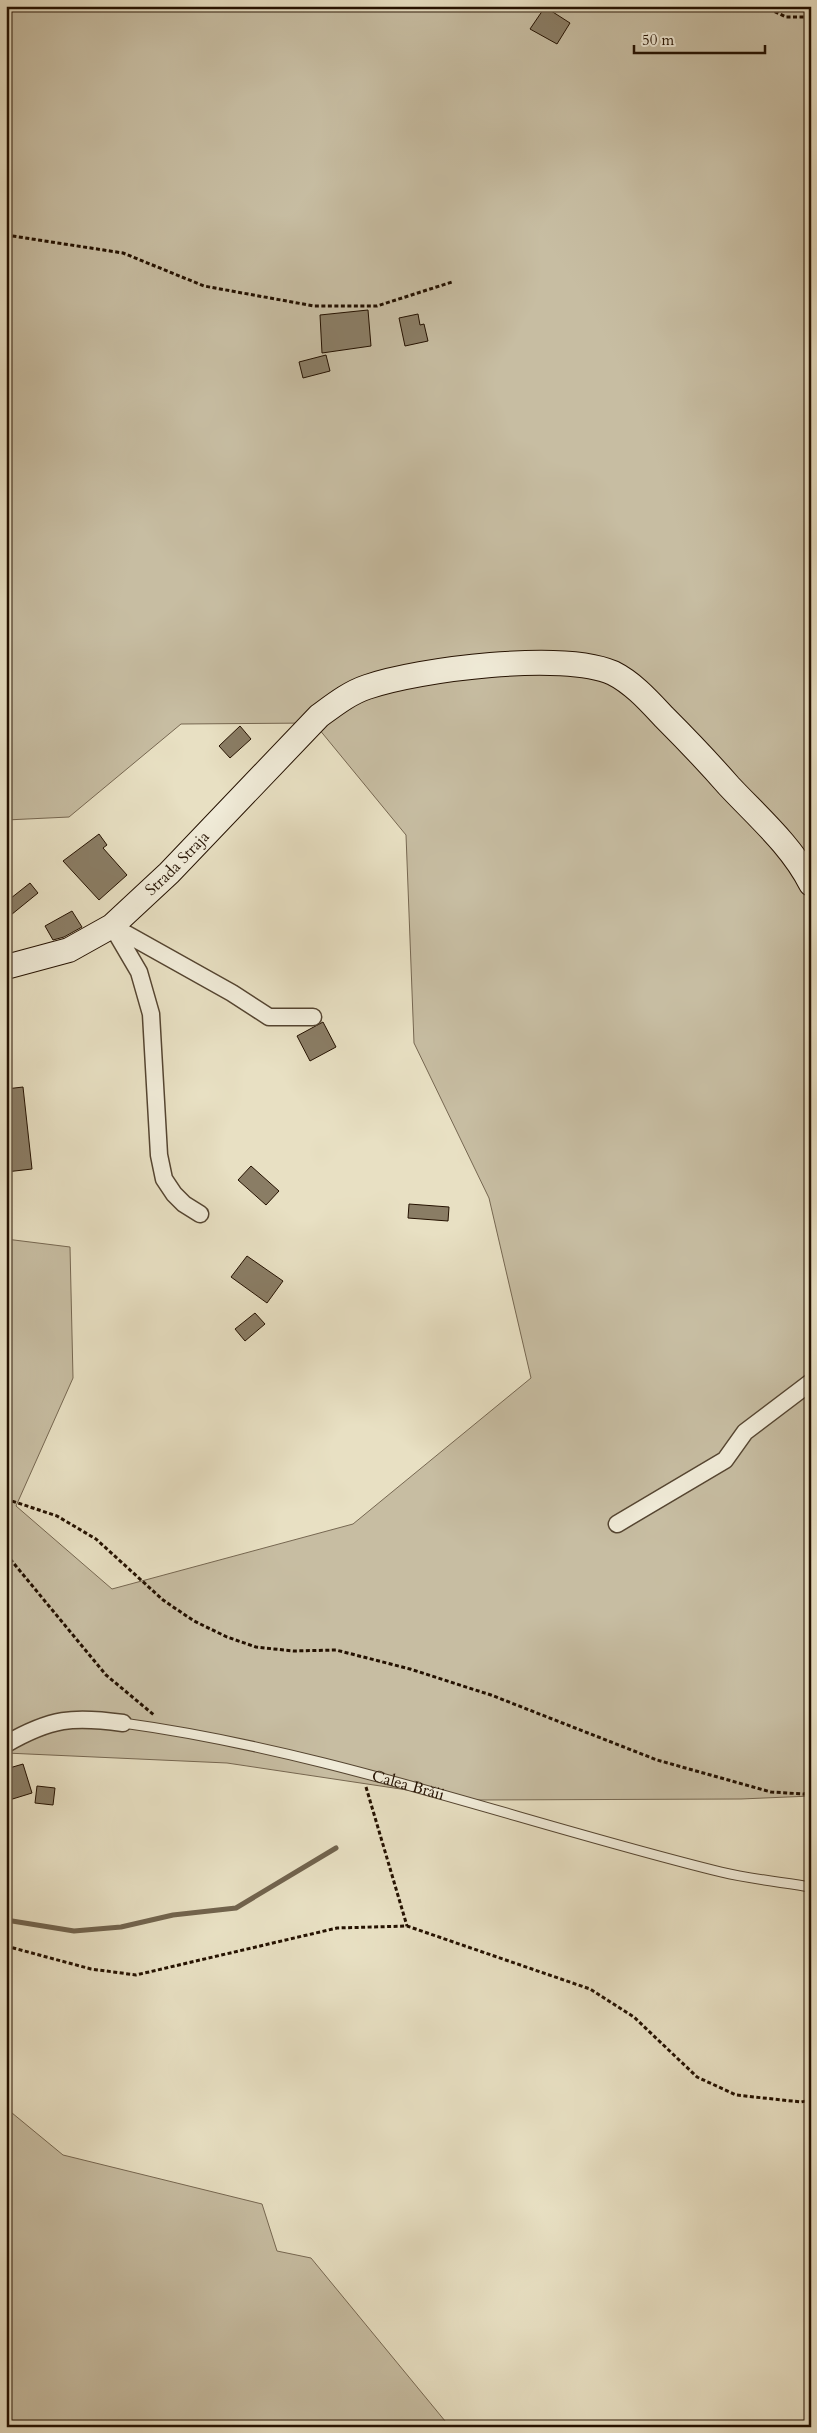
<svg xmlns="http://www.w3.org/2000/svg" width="817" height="2433" viewBox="0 0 817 2433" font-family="Cardo,serif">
<rect width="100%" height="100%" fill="#e8e0c3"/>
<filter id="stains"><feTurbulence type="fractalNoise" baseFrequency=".004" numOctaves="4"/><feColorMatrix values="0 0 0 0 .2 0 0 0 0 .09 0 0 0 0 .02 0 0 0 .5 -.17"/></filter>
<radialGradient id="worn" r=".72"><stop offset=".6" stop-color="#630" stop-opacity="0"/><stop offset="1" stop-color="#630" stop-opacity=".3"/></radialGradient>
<path fill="#c7bda2" stroke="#766751" d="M 6,6 L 811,6 L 811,1796 L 741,1799 L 474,1800 L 227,1763 L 6,1753 L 6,1239 L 70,1247 L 73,1378 L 16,1506 L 112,1589 L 353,1524 L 531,1378 L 489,1198 L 414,1043 L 406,835 L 314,723 L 181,724 L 69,817 L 6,820 Z
M 6,2108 L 63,2155 L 262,2204 L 277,2251 L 311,2258 L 450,2427 L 6,2427 Z"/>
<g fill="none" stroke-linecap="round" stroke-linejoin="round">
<path stroke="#71634d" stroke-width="5" d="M 6,1920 L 74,1931 L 121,1927 L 173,1915 L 236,1908 L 336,1848"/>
</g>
<path fill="#8a7d65" stroke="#241100" d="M 545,7 L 570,23 L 557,44 L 530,29 Z
M 368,310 L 371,346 L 322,353 L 320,315 Z
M 418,314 L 420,325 L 424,324 L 428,341 L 405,346 L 399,318 Z
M 326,355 L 330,371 L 303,378 L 299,362 Z
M 240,726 L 251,739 L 230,758 L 219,746 Z
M 99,834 L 107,845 L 103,848 L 127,875 L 99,900 L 63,861 Z
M 30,883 L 38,893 L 6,919 L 6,902 Z
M 72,911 L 82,927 L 64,937 L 53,940 L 45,926 Z
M 323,1022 L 336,1047 L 310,1061 L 297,1036 Z
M 23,1087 L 32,1169 L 6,1172 L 6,1089 Z
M 251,1166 L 279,1191 L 266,1205 L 238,1180 Z
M 409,1204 L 449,1207 L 448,1221 L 408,1218 Z
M 247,1256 L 283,1281 L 267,1303 L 231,1277 Z
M 255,1313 L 265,1324 L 245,1341 L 235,1329 Z
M 23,1764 L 32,1793 L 6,1801 L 6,1769 Z
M 37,1786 L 55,1788 L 53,1805 L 35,1803 Z"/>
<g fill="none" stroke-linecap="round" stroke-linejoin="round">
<defs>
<g id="service">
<path id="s1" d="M 123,1723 C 328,1751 522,1823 721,1872 C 750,1879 781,1882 811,1887"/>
</g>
<path id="minor" d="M 112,926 L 139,972 L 151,1014 L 159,1155 L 164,1179 L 174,1194 L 184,1204 L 200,1214
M 114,927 L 232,993 L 269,1017 L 313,1017
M 617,1524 L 725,1460 L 745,1432 L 811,1382
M 6,1744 C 51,1718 73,1716 123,1723"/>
<g id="secondary">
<path id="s2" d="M 6,967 L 69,950 L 112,926 L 169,873 L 319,716 C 334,705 349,693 367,687 C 419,669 563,651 613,673 C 633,683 649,701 664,717 C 686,739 708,762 729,786 C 757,816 792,846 811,884"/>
</g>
</defs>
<use href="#service" stroke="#554531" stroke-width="11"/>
<use href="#minor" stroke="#554531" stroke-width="19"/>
<use href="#secondary" stroke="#241100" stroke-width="26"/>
<path stroke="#241100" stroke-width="3" stroke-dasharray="4 2.5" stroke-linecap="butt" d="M 763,6 L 786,17 L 811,17
M 6,235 L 123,253 L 204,286 L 314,306 L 377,306 L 452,282
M 6,1499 L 57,1516 L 96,1539 L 163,1600 L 194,1621 L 227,1637 L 256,1647 L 293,1651 L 336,1650 L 410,1669 L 491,1695 L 657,1760 L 771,1792 L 804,1794 L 811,1791
M 6,1554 L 106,1675 L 154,1715
M 366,1787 L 407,1926
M 6,1946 L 91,1969 L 136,1975 L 337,1928 L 407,1926 L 590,1989 L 634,2017 L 697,2077 L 736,2095 L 801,2102 L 811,2100"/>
<use href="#service" stroke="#f0ebd8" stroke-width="9"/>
<use href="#minor" stroke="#f0ebd8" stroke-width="16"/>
<use href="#secondary" stroke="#f0ebd8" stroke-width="24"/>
</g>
<g text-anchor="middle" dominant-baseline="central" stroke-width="4" stroke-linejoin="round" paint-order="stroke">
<g font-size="16" fill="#241100" stroke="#f0ebd8">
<text stroke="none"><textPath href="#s2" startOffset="205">Strada Straja</textPath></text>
<text stroke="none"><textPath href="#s1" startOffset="292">Calea Brăii</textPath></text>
</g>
</g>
<rect width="817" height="2433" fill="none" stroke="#e8e0c3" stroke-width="25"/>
<rect x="8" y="8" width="802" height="2418" fill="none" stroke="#241100" stroke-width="2.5"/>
<rect x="12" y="12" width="792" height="2408" fill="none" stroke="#241100"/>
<path d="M634 45v8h131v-8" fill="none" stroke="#241100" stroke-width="2.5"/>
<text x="642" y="45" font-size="15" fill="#241100" stroke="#f0ebd8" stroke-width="4" paint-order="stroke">50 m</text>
<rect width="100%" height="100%" filter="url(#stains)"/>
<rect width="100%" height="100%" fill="url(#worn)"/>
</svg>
